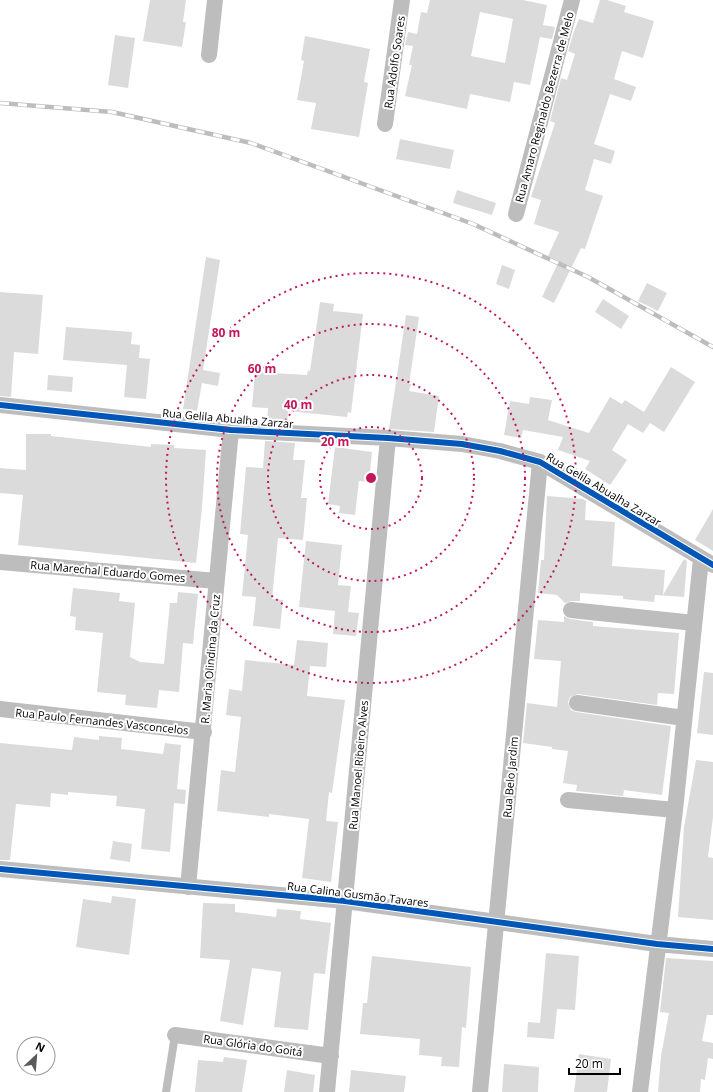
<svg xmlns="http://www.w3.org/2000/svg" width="713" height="1092" viewBox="0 0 713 1092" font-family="'Open Sans',sans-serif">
<rect width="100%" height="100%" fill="#fff"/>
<path fill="#dbdbdb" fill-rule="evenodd" d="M 150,0 L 186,0 L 183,22 L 186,22 L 182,47 L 143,41 Z
M 430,0 L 523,0 L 547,5 L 543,25 L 555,27 L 552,39 L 540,37 L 530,85 L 514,82 L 510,102 L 470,94 L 467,109 L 405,96 L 412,65 L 409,65 L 413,46 L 405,45 L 408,32 L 417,34 L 421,12 L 427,13 ZM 480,12 L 513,19 L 505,63 L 471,56 Z
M 600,0 L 607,0 L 626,6 L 624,12 L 654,21 L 643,58 L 622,51 L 614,79 L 636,87 L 631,101 L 610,94 L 594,144 L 615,151 L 611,164 L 594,159 L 585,190 L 603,196 L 585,249 L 581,248 L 554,303 L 542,297 L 559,261 L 548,256 L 559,232 L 534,224 L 541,200 L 531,197 L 555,123 L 550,121 L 561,78 L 567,80 L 575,54 L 568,51 L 574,31 L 579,19 L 593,23 Z
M 115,35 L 135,38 L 128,88 L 108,85 Z
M 305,36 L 370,49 L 364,82 L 368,83 L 359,137 L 311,129 L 316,103 L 297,100 L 304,61 L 301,60 Z
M 400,139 L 454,150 L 450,169 L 396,159 Z
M 457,190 L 496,203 L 492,215 L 453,203 Z
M 206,257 L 220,260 L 203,370 L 220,373 L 218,386 L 202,383 L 197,411 L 183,409 Z
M 502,265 L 515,270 L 509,289 L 496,284 Z
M 647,283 L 667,293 L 658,311 L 638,301 Z
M 0,292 L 43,295 L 38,354 L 14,352 L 11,397 L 0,396 Z
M 603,299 L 629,316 L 621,329 L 595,312 Z
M 320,302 L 334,304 L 333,311 L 363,314 L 351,413 L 348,412 L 347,417 L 288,411 L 287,423 L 267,422 L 268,408 L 252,407 L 255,372 L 307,375 L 308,370 L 310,371 Z
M 406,315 L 419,317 L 409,384 L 411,384 L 409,391 L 439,396 L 434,432 L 389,429 Z
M 66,327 L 132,332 L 131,344 L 140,345 L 139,358 L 150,359 L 146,399 L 124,397 L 127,365 L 63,360 Z
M 671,367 L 695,382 L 664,432 L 650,423 L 643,433 L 628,424 L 612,450 L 627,460 L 610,485 L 585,469 L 590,461 L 558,450 L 563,437 L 523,430 L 521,438 L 504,435 L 510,401 L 529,404 L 530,397 L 552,400 L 548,420 L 589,433 L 610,397 L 622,404 L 625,400 L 644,412 Z
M 48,375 L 73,377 L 72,392 L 47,390 Z
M 26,434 L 51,434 L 51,436 L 87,440 L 151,447 L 151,444 L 174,445 L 174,448 L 206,450 L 202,508 L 196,563 L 18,545 L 23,495 L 0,493 L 0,468 L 26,470 Z
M 265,441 L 295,443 L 293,460 L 305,460 L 301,498 L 307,498 L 303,540 L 278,538 L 272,599 L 283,600 L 280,629 L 253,626 L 256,597 L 242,596 L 248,535 L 240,534 L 246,467 L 263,468 Z
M 335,447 L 372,452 L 369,482 L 359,481 L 355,515 L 339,513 L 340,506 L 328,504 Z
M 547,496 L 583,499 L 586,501 L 585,520 L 615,522 L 612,566 L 665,570 L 663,595 L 684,559 L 687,561 L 684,597 L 655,595 L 654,602 L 623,599 L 623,596 L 580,593 L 580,601 L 572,601 L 565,603 L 557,595 L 538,593 L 541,560 L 544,560 Z
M 713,509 L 713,551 L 695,540 Z
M 306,541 L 342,545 L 338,585 L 351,586 L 348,612 L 359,613 L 356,636 L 333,634 L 335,611 L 299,607 Z
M 73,588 L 120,593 L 119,601 L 135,603 L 130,657 L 140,662 L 164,664 L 170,603 L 177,603 L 178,592 L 198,594 L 193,644 L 183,643 L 179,692 L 159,690 L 157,708 L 125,705 L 126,695 L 97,692 L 103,633 L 75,630 L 76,617 L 70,616 Z
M 564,616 L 570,619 L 593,622 L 593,626 L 679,633 L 674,694 L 658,693 L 657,705 L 578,694 L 570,697 L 568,702 L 571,710 L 576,712 L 671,726 L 662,795 L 624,790 L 623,796 L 576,791 L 577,785 L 563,783 L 568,751 L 552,749 L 552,747 L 523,743 L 527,703 L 557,707 L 561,661 L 534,659 L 538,620 L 564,622 Z
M 297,640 L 328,643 L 326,667 L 310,666 L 307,696 L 345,700 L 332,793 L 329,792 L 326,821 L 338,822 L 331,882 L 302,878 L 309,819 L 269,814 L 269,817 L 217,811 L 221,770 L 235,772 L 241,717 L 226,715 L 229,689 L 242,691 L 245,660 L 294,665 Z
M 704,672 L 713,673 L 713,735 L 697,733 Z
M 99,736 L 122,738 L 121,749 L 163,754 L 165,743 L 181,745 L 177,789 L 186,790 L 185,804 L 174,803 L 170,852 L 141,849 L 145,809 L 116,806 L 117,796 L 68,792 L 68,795 L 51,793 L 50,807 L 16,804 L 10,860 L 0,860 L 0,743 L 72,750 L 74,737 L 99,740 Z
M 696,760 L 713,762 L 713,817 L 708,857 L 713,858 L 713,920 L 678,917 L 684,827 Z
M 113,841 L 132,844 L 130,862 L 110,859 Z
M 112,896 L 136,899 L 129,955 L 76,947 L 83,899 L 111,903 Z
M 203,903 L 235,904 L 235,912 L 276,917 L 277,909 L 301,911 L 300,919 L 331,923 L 325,974 L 314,973 L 308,1030 L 274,1027 L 281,972 L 252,968 L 243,1025 L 220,1021 L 230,960 L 200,958 Z
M 546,953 L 579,956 L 575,1010 L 557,1009 L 554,1039 L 527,1037 L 528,1022 L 540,1023 Z
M 372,956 L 471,967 L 466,1028 L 462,1027 L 459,1067 L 441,1066 L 442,1057 L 419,1055 L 420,1039 L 360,1034 L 363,1003 L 367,1003 Z
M 666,958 L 713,961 L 713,1015 L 707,1015 L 702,1041 L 713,1043 L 713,1059 L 708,1058 L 705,1080 L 701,1079 L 700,1092 L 658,1092 L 661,1056 L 669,1013 L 660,1012 Z
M 579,1054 L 611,1059 L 607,1092 L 574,1092 Z
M 224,1057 L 247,1060 L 242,1092 L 195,1092 L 198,1060 L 223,1062 Z
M 504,1064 L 539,1067 L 538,1092 L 502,1092 Z
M 287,1070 L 315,1075 L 313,1092 L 284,1092 Z
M 351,1070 L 406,1076 L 404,1092 L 349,1092 Z"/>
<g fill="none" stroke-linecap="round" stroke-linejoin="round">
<path stroke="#bdbdbd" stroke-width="8" d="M 166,1092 L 175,1035"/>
<path stroke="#bdbdbd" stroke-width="16" d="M 209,55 L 215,0
M 385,124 L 402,0
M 516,214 L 572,0
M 0,405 L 231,430 L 388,438 L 462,444 L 500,451 L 540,462 L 713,565
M 0,562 L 216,581
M 571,610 L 694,623
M 577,703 L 684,718
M 0,709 L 204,732
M 568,800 L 675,810
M 0,869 L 345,901 L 657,944 L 713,949
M 188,887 L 231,430
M 175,1035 L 331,1056
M 327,1092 L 388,438
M 480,1092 L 540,462
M 640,1092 L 675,810 L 701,559"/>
<defs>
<path id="rail" d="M 0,103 L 112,112 L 251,143 L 473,224 L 588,277 L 713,347"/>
</defs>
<use href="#rail" stroke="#bdbdbd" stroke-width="4.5"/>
<use href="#rail" stroke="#fff" stroke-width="3" stroke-dasharray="9" stroke-linecap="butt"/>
<defs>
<path id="cycleway" d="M 0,405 L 231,430 L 388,438 L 462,444 L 500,451 L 540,462 L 713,565
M 0,869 L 345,901 L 657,944 L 713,949"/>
</defs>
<use href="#cycleway" stroke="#fff" stroke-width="8"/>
<use href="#cycleway" stroke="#0057b8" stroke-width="6"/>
</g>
<g fill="none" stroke="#c2185b" stroke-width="2" stroke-dasharray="2 4">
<circle cx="371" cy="478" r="51"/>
<circle cx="371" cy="478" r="103"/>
<circle cx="371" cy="478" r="154"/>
<circle cx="371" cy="478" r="205"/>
</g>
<g text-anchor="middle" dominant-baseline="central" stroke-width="4" stroke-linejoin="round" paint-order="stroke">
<g font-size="11" fill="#000" stroke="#fff">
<text transform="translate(394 62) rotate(-82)">Rua Adolfo Soares</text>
<text transform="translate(544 107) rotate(-75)">Rua Amaro Reginaldo Bezerra de Melo</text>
<text transform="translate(228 418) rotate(5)">Rua Gelila Abualha Zarzar</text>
<text transform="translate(604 489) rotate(31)">Rua Gelila Abualha Zarzar</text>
<text transform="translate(108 571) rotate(5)">Rua Marechal Eduardo Gomes</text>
<text transform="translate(210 659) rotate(-85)">R. Maria Olindina da Cruz</text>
<text transform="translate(102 721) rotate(6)">Rua Paulo Fernandes Vasconcelos</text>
<text transform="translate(358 765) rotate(-85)">Rua Manoel Ribeiro Alves</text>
<text transform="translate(510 777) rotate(-85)">Rua Belo Jardim</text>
<text transform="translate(358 894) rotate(7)">Rua Calina Gusmão Tavares</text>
<text transform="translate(253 1045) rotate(8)">Rua Glória do Goitá</text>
</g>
</g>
<circle cx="371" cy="478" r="6" fill="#c2185b" stroke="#fff" stroke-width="2"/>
<g font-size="12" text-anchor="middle" font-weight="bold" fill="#c2185b" stroke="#fff" stroke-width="4" stroke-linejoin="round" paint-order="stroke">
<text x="226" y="337">80 m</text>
<text x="262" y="373">60 m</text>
<text x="298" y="409">40 m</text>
<text x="335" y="446">20 m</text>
</g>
<g transform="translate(36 1056) rotate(26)"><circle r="19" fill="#ffffff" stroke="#999999"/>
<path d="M0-3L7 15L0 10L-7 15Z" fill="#595959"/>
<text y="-6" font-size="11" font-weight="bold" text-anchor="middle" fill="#000000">N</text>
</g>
<path d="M569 1068v6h51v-6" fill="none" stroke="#000000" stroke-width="2"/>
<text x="575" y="1068" font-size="12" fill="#000000" stroke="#ffffff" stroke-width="3" paint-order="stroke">20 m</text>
</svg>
